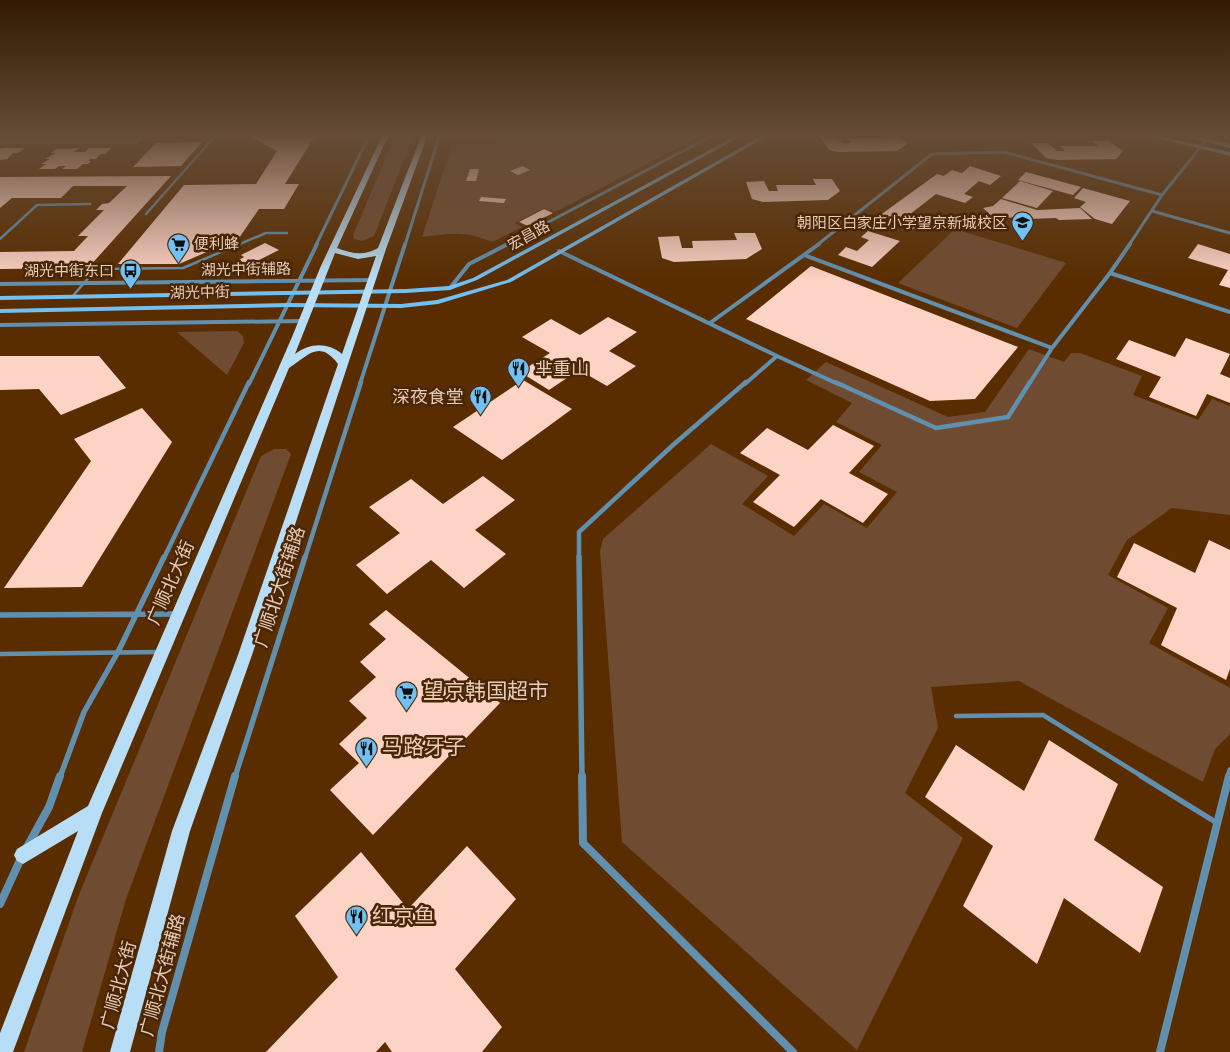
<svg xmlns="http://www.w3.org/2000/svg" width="1230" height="1052" viewBox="0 0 1230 1052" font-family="Spectral,'Noto Sans SC',serif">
<rect width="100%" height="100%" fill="#5a2d00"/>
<path fill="#6f4c31" d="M 396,134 L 414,134 L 374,236 L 362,241 L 354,239 L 353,235 Z
M 499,134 L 705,134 L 555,212 L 544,208 L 515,223 L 522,227 L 492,242 C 463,230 452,234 422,237 L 452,145 L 497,144 Z
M 955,229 L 1066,263 L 1017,328 L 898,283 Z
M 237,331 L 243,336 L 244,343 L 227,375 L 177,332 Z
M 1029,349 L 1064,362 L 1071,353 L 1080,353 L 1142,376 L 1133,395 L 1198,420 L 1212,399 L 1230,406 L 1230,515 L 1172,508 L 1127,540 L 1108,575 L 1168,608 L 1149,643 L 1230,688 L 1230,734 L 1215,749 L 1203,782 L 1019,681 L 931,687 L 938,728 L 905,793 L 963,838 L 857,1050 L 622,842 L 600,551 L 603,539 L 711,444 L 768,476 L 742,504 L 794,536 L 824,504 L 867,528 L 897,492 L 859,472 L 882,445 L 836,422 L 852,403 L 806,380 L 826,362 L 948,417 L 985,412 Z
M 274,449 L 286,449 L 291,454 L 126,899 L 82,1052 L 24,1052 L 78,897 L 261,456 Z"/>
<path fill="#fdd3c5" d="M 327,134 L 313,139 L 285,184 L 299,184 L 284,209 L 259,209 L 239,238 L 179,264 L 118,264 L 184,185 L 256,184 L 277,151 L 247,135 Z
M 882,134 L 899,134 L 907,144 L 897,151 L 839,152 L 829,150 L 820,136 L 837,136 L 842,143 L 851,143 L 848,138 L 885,138 Z
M 1092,141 L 1109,141 L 1123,151 L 1116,159 L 1058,160 L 1046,158 L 1031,143 L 1048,143 L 1057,151 L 1065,151 L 1060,146 L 1098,146 Z
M 202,142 L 181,166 L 133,167 L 156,143 Z
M 2,148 L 25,148 L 18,153 L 13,153 L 7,159 L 0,160 L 0,149 Z
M 79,148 L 74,152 L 85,152 L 89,148 L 111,148 L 105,154 L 100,154 L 96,159 L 90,159 L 88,161 L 91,161 L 88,164 L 83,164 L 77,169 L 62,169 L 66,166 L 59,166 L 55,169 L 39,169 L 46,164 L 41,164 L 50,159 L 45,159 L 56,153 L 51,153 L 56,149 Z
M 523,166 L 530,170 L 518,175 L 510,171 Z
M 970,166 L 1001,176 L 990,185 L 979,181 L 964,194 L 973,197 L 965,203 L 936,194 L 905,218 L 921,223 L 913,229 L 879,216 L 937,174 L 944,176 L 952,170 L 962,173 Z
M 470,169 L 479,169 L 476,181 L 466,181 Z
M 1026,172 L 1081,187 L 1073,195 L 1018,180 Z
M 171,176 L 88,268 L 0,269 L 0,252 L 74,251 L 88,236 L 78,236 L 104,210 L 96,210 L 102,204 L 109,203 L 127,186 L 73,186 L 61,198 L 12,198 L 0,208 L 0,177 Z
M 813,179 L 832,179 L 840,191 L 828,200 L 763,202 L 752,199 L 746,182 L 764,181 L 769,191 L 778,191 L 776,185 L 816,185 Z
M 1020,181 L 1053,191 L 1037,208 L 1002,198 Z
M 1083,188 L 1130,201 L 1112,224 L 1095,219 L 1080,207 L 1086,202 L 1074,198 Z
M 481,197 L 506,199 L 504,203 L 479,201 Z
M 1001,199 L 1037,210 L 1080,208 L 1092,219 L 1059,220 L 1056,218 L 1028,219 L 1025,217 L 994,218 L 983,208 L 993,206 Z
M 544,209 L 553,213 L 528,226 L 519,222 Z
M 868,231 L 900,241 L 872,267 L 838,255 L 846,247 L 857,251 L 869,240 L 861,237 Z
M 734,233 L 755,233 L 762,249 L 746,259 L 674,262 L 662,258 L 658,237 L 679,236 L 682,248 L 693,248 L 692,241 L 737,240 Z
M 265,243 L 279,250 L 249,265 L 239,260 L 244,257 L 241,255 Z
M 1198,244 L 1230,254 L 1230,288 L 1219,285 L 1228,270 L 1188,258 Z
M 811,266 L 1018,347 L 975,399 L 930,401 L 746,319 Z
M 608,317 L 637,332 L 609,351 L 636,366 L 607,386 L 579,370 L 549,390 L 520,372 L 550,353 L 522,337 L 551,319 L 580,335 Z
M 1186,338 L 1230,354 L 1220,374 L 1230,378 L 1230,403 L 1207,394 L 1196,416 L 1149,397 L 1161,377 L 1116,359 L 1129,340 L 1175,357 Z
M 0,356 L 99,356 L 126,388 L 61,415 L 39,389 L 0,390 Z
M 523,380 L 572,409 L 502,460 L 453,427 Z
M 142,408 L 172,442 L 82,587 L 4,588 L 91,461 L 74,439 Z
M 833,425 L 874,446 L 849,473 L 888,494 L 863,523 L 821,499 L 794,527 L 753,502 L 780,475 L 740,453 L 767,428 L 808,450 Z
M 483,476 L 515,500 L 475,530 L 506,554 L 464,588 L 431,560 L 387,594 L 356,565 L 400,533 L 369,507 L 411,479 L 443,504 Z
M 1209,540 L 1230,550 L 1230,669 L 1226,680 L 1161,645 L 1177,608 L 1117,577 L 1134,543 L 1195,573 Z
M 386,610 L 500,703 L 373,835 L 330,790 L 359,763 L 339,744 L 367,718 L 349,701 L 376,677 L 360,662 L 386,639 L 369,624 Z
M 1049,740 L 1118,784 L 1094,840 L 1163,887 L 1140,953 L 1064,898 L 1037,964 L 963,906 L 993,846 L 925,797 L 956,745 L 1024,791 Z
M 467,846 L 516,899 L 455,969 L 502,1027 L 482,1052 L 392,1052 L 385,1042 L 376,1052 L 266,1052 L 338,977 L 295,916 L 361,852 L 408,909 Z"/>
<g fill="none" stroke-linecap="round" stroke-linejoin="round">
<path stroke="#6190af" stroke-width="2.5" d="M 146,214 L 217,134
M 0,239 L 37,205 L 90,204
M 72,297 L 96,269 L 183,268 L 266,233 L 287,233"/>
<path stroke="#6190af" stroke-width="4.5" d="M 0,654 L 159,652
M 956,716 L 1043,715 L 1143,777"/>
<path stroke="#6190af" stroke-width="5.5" d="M 1141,776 L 1217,823"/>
<path stroke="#6190af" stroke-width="3" d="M 0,142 L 136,142 L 146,134
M 1152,211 L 1230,233
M 316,245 L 370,134
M 405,245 L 440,134
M 505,245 L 715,134
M 817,245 L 932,154 L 1004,152 L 1162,195
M 1129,245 L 1162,195 L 1211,134"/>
<path stroke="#6190af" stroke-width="4" d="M 559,251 L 777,356 L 745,384
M 804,255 L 1052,348 L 1110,273 L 1130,244
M 1110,273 L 1230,312
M 0,284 L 373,280
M 450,288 L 469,264 L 508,244
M 710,323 L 819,244
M 0,325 L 303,321
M 777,356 L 838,384
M 249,384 L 317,244
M 360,384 L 405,244
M 1029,384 L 1052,348"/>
<path stroke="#6190af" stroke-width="4.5" d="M 835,382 L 936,428 L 1008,417 L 1030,382
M 164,558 L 249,382
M 305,558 L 361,382
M 579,558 L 579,532 L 673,445 L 746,382"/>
<path stroke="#6190af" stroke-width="5.5" d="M 579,557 L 582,777
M 0,615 L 177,614
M 60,777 L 84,712 L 118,652 L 164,557
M 235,777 L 305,557
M 1228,777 L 1230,770"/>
<path stroke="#6190af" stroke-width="8" d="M 582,776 L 583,843 L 793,1052
M 27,847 L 49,807 L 60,776
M 0,904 L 22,856
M 159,1052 L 162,1032 L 235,776
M 1160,1052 L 1229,776"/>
<path fill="#72bff1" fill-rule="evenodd" d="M 739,134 L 745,134 L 477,280 L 450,290 L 406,293 L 0,300 L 0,296 L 406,289 L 449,286 L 473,278 Z
M 765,134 L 771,134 L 511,282 L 438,304 L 401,308 L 288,307 L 0,313 L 0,309 L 288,303 L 401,304 L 437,300 L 507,280 Z
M 1144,134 L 1151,134 L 1230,152 L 1230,156 L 1144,135 Z
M 1178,134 L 1185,134 L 1230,144 L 1230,148 L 1178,135 Z"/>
<path fill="#b8ddf6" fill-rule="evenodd" d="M 383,134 L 389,134 L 337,248 C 353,254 364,256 378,248 L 422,134 L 428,134 L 386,249 L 252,655 L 190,831 L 130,1052 L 110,1052 L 172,831 L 238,655 L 338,364 C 319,339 308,356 289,368 L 102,813 L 13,1052 L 0,1052 L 0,1033 L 78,831 L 23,864 L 17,861 L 14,855 L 17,849 L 88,806 L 292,337 L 320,268 ZM 335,253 L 358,259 L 376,256 L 342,354 C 327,342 310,343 295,354 Z"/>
</g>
<linearGradient id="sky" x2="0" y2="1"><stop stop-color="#321900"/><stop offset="0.48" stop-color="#654c37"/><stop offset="1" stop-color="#654c37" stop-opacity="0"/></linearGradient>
<rect width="1230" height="281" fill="url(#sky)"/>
<defs>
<symbol id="school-pin" viewBox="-11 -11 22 30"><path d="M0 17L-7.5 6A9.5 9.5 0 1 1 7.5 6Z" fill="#71c1f4" stroke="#492606"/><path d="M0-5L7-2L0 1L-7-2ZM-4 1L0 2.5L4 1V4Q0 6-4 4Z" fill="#111"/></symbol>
<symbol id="supermarket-pin" viewBox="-11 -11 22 30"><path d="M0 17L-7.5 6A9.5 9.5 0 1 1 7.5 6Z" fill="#71c1f4" stroke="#492606"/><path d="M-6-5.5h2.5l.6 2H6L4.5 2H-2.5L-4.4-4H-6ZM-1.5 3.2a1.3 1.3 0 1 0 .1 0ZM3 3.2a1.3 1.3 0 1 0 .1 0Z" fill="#111"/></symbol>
<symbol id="bus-pin" viewBox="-11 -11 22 30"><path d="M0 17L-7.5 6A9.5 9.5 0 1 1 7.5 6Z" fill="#71c1f4" stroke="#492606"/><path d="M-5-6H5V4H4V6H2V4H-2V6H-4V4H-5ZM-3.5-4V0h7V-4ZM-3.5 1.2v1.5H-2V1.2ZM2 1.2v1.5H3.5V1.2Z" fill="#111"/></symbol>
<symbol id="restaurant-pin" viewBox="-11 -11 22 30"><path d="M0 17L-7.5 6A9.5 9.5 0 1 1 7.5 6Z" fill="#71c1f4" stroke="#492606"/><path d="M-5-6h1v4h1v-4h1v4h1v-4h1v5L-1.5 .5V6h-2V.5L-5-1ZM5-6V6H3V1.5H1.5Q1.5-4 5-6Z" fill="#111"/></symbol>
</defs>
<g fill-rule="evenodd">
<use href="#school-pin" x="1010" y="210" width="25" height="34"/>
<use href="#supermarket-pin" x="166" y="232" width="25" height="34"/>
<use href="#bus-pin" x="118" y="258" width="25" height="34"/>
<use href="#restaurant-pin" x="506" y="356" width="25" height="34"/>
<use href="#restaurant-pin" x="468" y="384" width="25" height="34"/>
<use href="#supermarket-pin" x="394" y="680" width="25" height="34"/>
<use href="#restaurant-pin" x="354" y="736" width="25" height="34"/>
<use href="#restaurant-pin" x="344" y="904" width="25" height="34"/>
</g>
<g text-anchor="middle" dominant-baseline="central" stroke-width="5" stroke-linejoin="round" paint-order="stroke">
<g font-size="15" fill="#e7cbb7" stroke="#492606" text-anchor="end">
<text x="1007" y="223">朝阳区白家庄小学望京新城校区</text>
<text x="194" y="244" text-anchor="start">便利蜂</text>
<text x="114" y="271">湖光中街东口</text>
</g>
<g font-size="15" fill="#e7cbb7" stroke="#492606">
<text transform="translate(529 236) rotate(-29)">宏昌路</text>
<text transform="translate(246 270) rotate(-1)">湖光中街辅路</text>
<text transform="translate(200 293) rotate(-1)">湖光中街</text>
</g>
<g font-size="18" fill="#e7cbb7" stroke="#492606" text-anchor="start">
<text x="535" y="369">芈重山</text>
<text x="464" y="397" text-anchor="end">深夜食堂</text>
</g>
<g font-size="18" fill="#e7cbb7" stroke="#492606">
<text transform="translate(171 583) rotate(-66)">广顺北大街</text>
<text transform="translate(280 587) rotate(-72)">广顺北大街辅路</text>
<text transform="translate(163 975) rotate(-75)">广顺北大街辅路</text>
<text transform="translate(119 985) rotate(-75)">广顺北大街</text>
</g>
<g font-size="21" fill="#e7cbb7" stroke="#492606" text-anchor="start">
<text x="423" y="692">望京韩国超市</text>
<text x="382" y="748">马路牙子</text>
<text x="372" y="917">红京鱼</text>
</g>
</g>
</svg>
